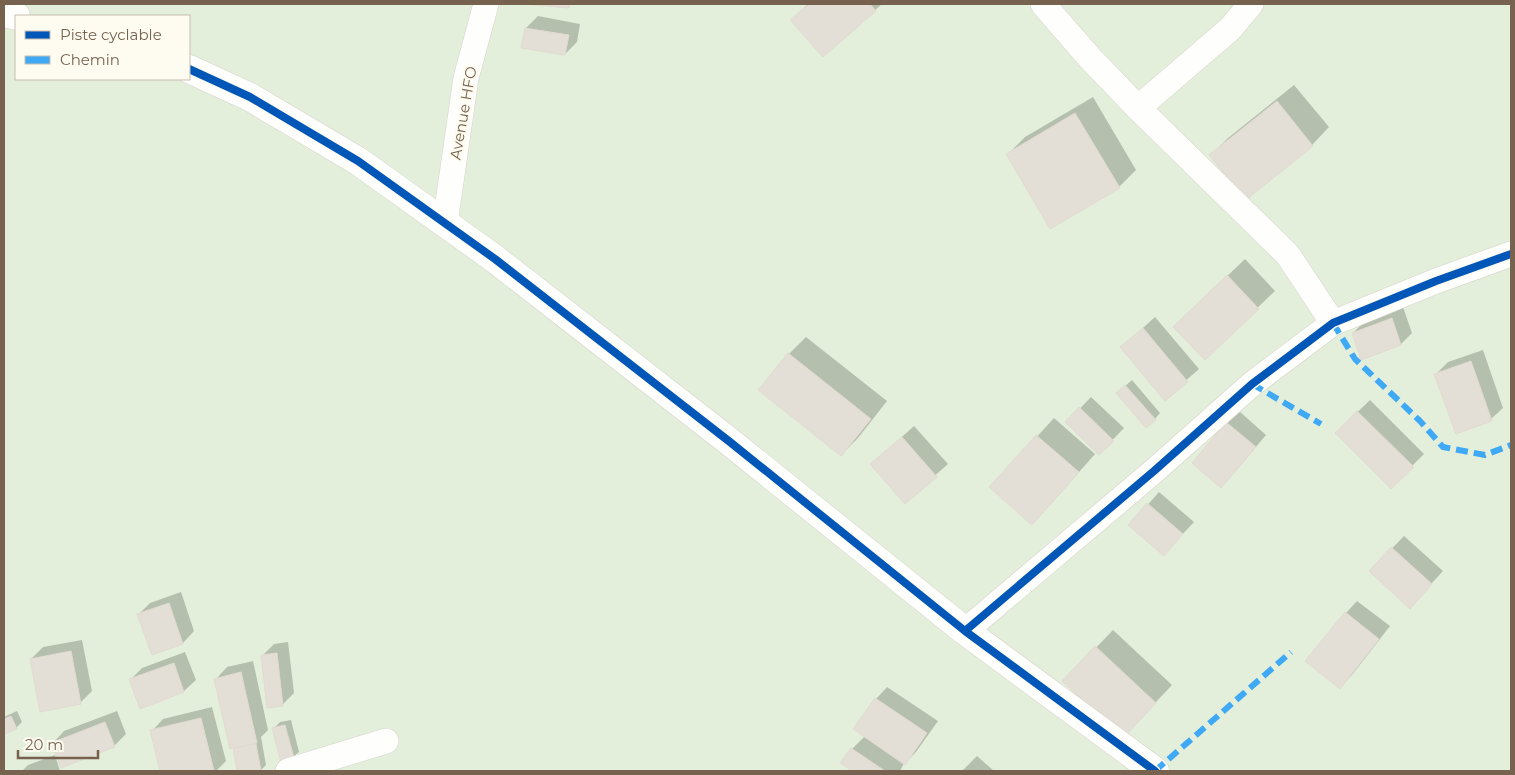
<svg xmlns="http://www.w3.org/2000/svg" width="1515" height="775" viewBox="0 0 1515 775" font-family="Montserrat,sans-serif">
<rect width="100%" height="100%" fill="#f8f6ef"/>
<path fill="#e3efda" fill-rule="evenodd" d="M 4,4 L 1511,4 L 1511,771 L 4,771 ZM 16,16 L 189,16 L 189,79 L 16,79 Z"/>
<path fill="#0003" d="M 808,4 L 882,4 L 823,56 L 792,20 Z
M 538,16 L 580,24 L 577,42 L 565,54 L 523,47 L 526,28 Z
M 1294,85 L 1329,127 L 1312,145 L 1211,155 L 1228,138 Z
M 1093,97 L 1136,170 L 1119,187 L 1007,155 L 1025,137 Z
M 1245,259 L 1275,291 L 1205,358 L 1192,310 Z
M 1403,307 L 1412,333 L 1401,344 L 1353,333 L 1365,321 Z
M 1155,317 L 1199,369 L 1165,399 L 1122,347 Z
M 806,337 L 887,401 L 858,438 L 841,455 L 760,390 L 789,354 Z
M 1483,350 L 1503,408 L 1491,419 L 1436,374 L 1448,362 Z
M 1132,380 L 1160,413 L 1155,419 L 1123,388 Z
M 1091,397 L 1124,428 L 1099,454 L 1067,422 Z
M 1370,400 L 1424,454 L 1391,487 L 1336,433 Z
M 1239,411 L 1266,435 L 1232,475 L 1227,423 Z
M 1054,418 L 1095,454 L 1049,506 L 991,487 Z
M 914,426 L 948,464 L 905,502 L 872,464 Z
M 1159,492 L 1194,522 L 1164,554 L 1130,525 Z
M 1404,536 L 1443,571 L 1421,595 L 1370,571 Z
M 181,592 L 194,631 L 183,643 L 138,615 L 150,603 Z
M 1357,601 L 1390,626 L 1352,675 L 1340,687 L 1346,613 Z
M 1113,630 L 1172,685 L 1140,719 L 1064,681 Z
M 82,640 L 92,691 L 80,703 L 31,659 L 43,647 Z
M 288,642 L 294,693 L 282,705 L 262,656 L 274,644 Z
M 185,652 L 196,680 L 184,691 L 141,707 L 131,679 L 142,668 Z
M 253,661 L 268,730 L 261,737 L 266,765 L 261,770 L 239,771 L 235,749 L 216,679 L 227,667 Z
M 887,687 L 938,721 L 916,752 L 903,765 L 900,771 L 854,771 L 842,763 L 852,749 L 865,736 L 876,699 Z
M 212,707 L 226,761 L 216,771 L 162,771 L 152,731 L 163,719 Z
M 17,711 L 22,722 L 16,728 L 4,733 L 4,717 Z
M 117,711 L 126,734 L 114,746 L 53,743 L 64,731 Z
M 291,720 L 299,752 L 293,757 L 274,728 L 280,722 Z
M 55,755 L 60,771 L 22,771 L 28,765 Z
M 977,756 L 994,771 L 962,771 Z"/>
<path fill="#e4dfd6" stroke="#e1dad1" d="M 525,4 L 570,4 L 569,8 Z
M 809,4 L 870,4 L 876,11 L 823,57 L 790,20 Z
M 525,28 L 569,35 L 565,55 L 521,48 Z
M 1277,101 L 1313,146 L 1246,200 L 1209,155 Z
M 1075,113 L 1120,188 L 1050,229 L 1006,154 Z
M 1227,275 L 1259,309 L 1205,360 L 1173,327 Z
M 1392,318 L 1401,345 L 1361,360 L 1352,333 Z
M 1143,328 L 1188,382 L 1165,401 L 1120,347 Z
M 788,353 L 871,419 L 841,456 L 758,390 Z
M 1471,361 L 1492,421 L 1456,434 L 1434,374 Z
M 1125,385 L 1156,420 L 1146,428 L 1116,393 Z
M 1079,407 L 1114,441 L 1099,455 L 1065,422 Z
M 1357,411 L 1414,467 L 1391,489 L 1335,433 Z
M 1226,422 L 1256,447 L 1221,488 L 1192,463 Z
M 1036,435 L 1079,472 L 1032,525 L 989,487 Z
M 902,437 L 937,477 L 905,504 L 870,464 Z
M 1147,503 L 1183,534 L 1164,556 L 1128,525 Z
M 1391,547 L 1432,584 L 1410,609 L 1369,571 Z
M 169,603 L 183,644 L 152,655 L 137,614 Z
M 1345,612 L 1379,639 L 1340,689 L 1305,661 Z
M 1095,646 L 1156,703 L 1123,738 L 1062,681 Z
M 71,651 L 81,704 L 40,712 L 30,659 Z
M 277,653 L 283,706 L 267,708 L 261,655 Z
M 174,663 L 184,692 L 140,709 L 129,679 Z
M 241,672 L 257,743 L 230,749 L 214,679 Z
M 875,698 L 927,733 L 905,765 L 853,729 Z
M 11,716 L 17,729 L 4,734 L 4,719 Z
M 201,718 L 214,771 L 160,771 L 150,730 Z
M 105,722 L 115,747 L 61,768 L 51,743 Z
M 285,725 L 294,758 L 281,762 L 272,728 Z
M 256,744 L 261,771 L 237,771 L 233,748 Z
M 851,748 L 885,771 L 852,771 L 840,763 Z"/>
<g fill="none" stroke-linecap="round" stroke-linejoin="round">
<defs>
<path id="minor" d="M 1043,4 L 1089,57 L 1138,108 L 1288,255 L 1333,323
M 1138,108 L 1230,29 L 1251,4
M 445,223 L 466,78 L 486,4
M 965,631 L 1154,471 L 1252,384 L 1333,323 L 1436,281 L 1511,254
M 288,771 L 386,741"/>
<path id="tertiary" d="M 4,13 L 16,16
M 189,69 L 250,97 L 358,161 L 495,259 L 730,442 L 965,631 L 1155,771"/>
</defs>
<use href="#minor" stroke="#d7d3cd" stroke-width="26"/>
<use href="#tertiary" stroke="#d7d3cd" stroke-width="29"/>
<use href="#minor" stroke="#fefefd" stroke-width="25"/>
<use href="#tertiary" stroke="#fefefd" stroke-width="28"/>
<path stroke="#3fa9f5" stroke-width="6" stroke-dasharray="12 6" stroke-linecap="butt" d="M 1333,323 L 1355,359 L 1420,421 L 1443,447 L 1485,455 L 1511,445
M 1252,384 L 1321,424
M 1155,771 L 1291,652"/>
<defs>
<path id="cycleway" d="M 189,69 L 250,97 L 358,161 L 495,259 L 730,442 L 965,631 L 1155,771
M 965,631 L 1154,471 L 1252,384 L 1333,323 L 1436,281 L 1511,254"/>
</defs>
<use href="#cycleway" stroke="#fefbf1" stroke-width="11"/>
<use href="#cycleway" stroke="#0057b8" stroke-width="8"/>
</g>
<g text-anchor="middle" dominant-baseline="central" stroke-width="5" stroke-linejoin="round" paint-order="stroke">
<g font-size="15" fill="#76624e" stroke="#fefbf1">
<text transform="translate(463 113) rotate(-80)">Avenue HFO</text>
</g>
</g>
<rect width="1515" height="775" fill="none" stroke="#76624e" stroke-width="10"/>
<rect x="15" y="15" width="175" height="65" fill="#fefbf1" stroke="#c8beb0"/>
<rect x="25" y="31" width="25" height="8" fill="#0057b8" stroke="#c8beb0"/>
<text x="60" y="40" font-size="15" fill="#76624e">Piste cyclable</text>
<rect x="25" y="56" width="25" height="8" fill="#3fa9f5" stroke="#c8beb0"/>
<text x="60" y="65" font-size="15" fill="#76624e">Chemin</text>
<path d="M18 750v8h80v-8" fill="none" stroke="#76624e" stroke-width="2.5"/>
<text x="25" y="750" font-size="15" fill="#76624e" stroke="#fefbf1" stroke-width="4" paint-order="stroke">20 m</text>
</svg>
